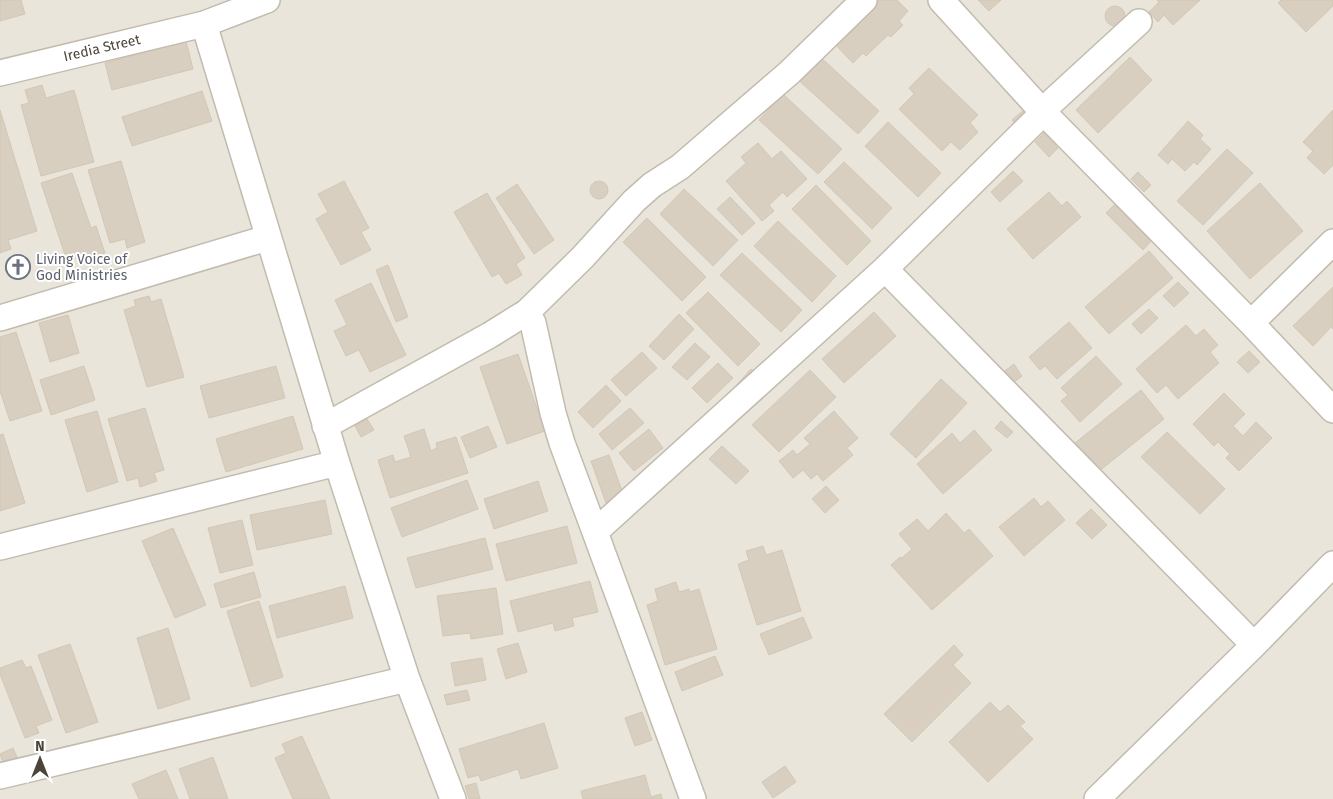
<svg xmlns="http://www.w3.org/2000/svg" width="1333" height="799" viewBox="0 0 1333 799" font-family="'Fira Sans',sans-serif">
<rect width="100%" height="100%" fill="#f6f3ec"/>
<path fill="#eae5da" d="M 0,0 L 1333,0 L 1333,799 L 0,799 Z"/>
<path fill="#d8cfc1" stroke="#d3c7b4" d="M 0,0 L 21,0 L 25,14 L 0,21 Z
M 867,0 L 897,0 L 908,11 L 899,21 L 903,25 L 891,37 L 888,35 L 866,56 L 863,53 L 853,63 L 829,38 Z
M 978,0 L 1001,0 L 989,11 Z
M 1157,0 L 1200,0 L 1173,25 L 1164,15 L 1158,22 L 1149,12 L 1159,2 Z
M 1281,0 L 1333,0 L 1333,6 L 1306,32 L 1278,3 Z
M1105 16a10 10 0 1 1 20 0a10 10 0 1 1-20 0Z
M 186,41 L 193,69 L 112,90 L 105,63 Z
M 817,54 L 879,111 L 858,134 L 795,77 Z
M 1130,57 L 1152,80 L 1098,133 L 1076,110 Z
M 929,68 L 978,115 L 970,123 L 978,132 L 960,150 L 951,142 L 942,151 L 899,109 L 914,94 L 909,88 Z
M 42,85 L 46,98 L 74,90 L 94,162 L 41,176 L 21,105 L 29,103 L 25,90 Z
M 202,91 L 212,121 L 132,146 L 122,117 Z
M 783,94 L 842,149 L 818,174 L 759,120 Z
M 1025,109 L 1033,117 L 1020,129 L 1012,120 Z
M 0,110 L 37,231 L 8,240 L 11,249 L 0,253 Z
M 1333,110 L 1333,165 L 1324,174 L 1307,158 L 1313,151 L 1303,142 Z
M 1188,121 L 1203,135 L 1200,139 L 1211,149 L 1197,165 L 1194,162 L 1185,171 L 1172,159 L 1168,164 L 1158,155 Z
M 888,122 L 941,173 L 918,197 L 865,146 Z
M 1044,133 L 1058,148 L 1049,157 L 1035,142 Z
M 758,143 L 772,159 L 781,151 L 807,179 L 787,197 L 783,192 L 769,205 L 774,211 L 762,221 L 726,181 L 746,163 L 741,157 Z
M 1227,149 L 1253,173 L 1203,225 L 1177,201 Z
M 121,161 L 145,242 L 127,248 L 125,239 L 110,243 L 88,170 Z
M 844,162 L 892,208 L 872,229 L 824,182 Z
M 1013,171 L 1023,181 L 1000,202 L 991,192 Z
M 1138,172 L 1151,185 L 1144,192 L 1131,179 Z
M 72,173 L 91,228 L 96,226 L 105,253 L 83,260 L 82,256 L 67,261 L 41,183 Z
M 344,181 L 369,228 L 361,232 L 371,250 L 341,265 L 316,219 L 328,212 L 318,194 Z
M590 190a9 9 0 1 1 18 0a9 9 0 1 1-18 0Z
M 1260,183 L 1303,231 L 1250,279 L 1207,231 Z
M 517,184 L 554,240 L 534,254 L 496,198 Z
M 816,185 L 871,241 L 847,265 L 792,209 Z
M 684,189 L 738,240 L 713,266 L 660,214 Z
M 1049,192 L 1062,206 L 1067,201 L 1081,217 L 1033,259 L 1007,229 Z
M 487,193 L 525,258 L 516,264 L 522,275 L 506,284 L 499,273 L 492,277 L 454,212 Z
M 730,197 L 755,223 L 742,235 L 717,209 Z
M 1115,204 L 1152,240 L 1143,250 L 1106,213 Z
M 647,218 L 706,277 L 682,301 L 623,242 Z
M 778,221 L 836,276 L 812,302 L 754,246 Z
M 1149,251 L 1173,278 L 1109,334 L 1085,307 Z
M 742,253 L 802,310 L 781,332 L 720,275 Z
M 388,265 L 408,317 L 396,322 L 376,270 Z
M 1178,282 L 1189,293 L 1174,307 L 1163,296 Z
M 371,283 L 406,355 L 370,372 L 359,350 L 346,356 L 334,331 L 347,325 L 335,300 Z
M 1333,287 L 1333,329 L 1331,327 L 1313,346 L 1293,326 Z
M 708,292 L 760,344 L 738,366 L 686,313 Z
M 149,296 L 151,302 L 161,299 L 184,377 L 147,387 L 124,310 L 136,306 L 134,300 Z
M 1149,309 L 1158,318 L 1141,334 L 1132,324 Z
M 874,312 L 896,336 L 844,383 L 822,359 Z
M 679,314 L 694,329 L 664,360 L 649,346 Z
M 68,315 L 79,353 L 50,362 L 39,323 Z
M 1069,322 L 1092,348 L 1057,379 L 1045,366 L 1040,370 L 1029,357 Z
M 1186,325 L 1196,336 L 1204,329 L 1218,345 L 1210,352 L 1219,363 L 1178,399 L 1166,385 L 1157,393 L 1136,369 Z
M 16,332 L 42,411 L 10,421 L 0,391 L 0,337 Z
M 695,343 L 710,357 L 687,380 L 672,367 Z
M 1249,351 L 1260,362 L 1248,373 L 1237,362 Z
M 642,352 L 657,368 L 626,396 L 611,380 Z
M 518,354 L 545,431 L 507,444 L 480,367 Z
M 1096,356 L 1122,384 L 1080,422 L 1061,401 L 1068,395 L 1061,388 Z
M 718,363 L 733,378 L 707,403 L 692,388 Z
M 1014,364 L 1022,376 L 1009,386 L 1001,374 Z
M 84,366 L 95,400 L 51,415 L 40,380 Z
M 276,366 L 285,398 L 209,418 L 200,386 Z
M 751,369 L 758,375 L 741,394 L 734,388 Z
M 810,370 L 836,397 L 779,452 L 752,425 Z
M 941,379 L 967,403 L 916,458 L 890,434 Z
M 606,385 L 621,401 L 593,428 L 578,412 Z
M 1141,390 L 1164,419 L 1098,472 L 1075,443 Z
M 1224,393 L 1245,414 L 1233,426 L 1243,436 L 1256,422 L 1272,438 L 1239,471 L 1226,458 L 1230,454 L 1218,442 L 1214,446 L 1193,424 Z
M 145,408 L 164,470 L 154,473 L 157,481 L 140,487 L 138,478 L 127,481 L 108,419 Z
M 630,408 L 644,423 L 612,450 L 599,434 Z
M 97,411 L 118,482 L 87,492 L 65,420 Z
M 834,411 L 858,438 L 847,448 L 853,455 L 823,481 L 817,474 L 811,479 L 803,470 L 793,478 L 779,461 L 793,450 L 797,455 L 810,444 L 804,438 Z
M 293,416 L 303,449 L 226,472 L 216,439 Z
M 367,419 L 374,430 L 361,437 L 355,426 Z
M 1001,421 L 1013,432 L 1007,438 L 995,428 Z
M 488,426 L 497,447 L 470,458 L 461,437 Z
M 424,429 L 431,451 L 437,448 L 436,443 L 456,437 L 468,473 L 390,498 L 378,460 L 393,455 L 395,462 L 411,457 L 404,436 Z
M 649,429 L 663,448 L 634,471 L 619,453 Z
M 974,430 L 992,450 L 943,494 L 917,464 L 952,433 L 960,443 Z
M 1167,432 L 1225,489 L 1200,514 L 1141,457 Z
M 3,434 L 25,503 L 0,511 L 0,435 Z
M 722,446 L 749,471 L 736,484 L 709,459 Z
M 609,455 L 624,496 L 606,503 L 591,461 Z
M 467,480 L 478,509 L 402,537 L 391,508 Z
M 538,481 L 548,511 L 494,529 L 484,499 Z
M 826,486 L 839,500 L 825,513 L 812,499 Z
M 1034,498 L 1041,507 L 1048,501 L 1065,520 L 1024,556 L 999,527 Z
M 325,500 L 332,534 L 257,550 L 250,515 Z
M 1091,509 L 1107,525 L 1092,539 L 1076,523 Z
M 946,513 L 964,533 L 969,529 L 993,556 L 932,610 L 891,565 L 900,557 L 902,558 L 912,549 L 899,534 L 917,519 L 928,531 Z
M 242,520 L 253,565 L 220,573 L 208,528 Z
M 567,526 L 577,563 L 506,581 L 496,544 Z
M 173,528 L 206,605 L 175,618 L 142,541 Z
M 485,538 L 493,569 L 416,588 L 407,558 Z
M 763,546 L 766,555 L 782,550 L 801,611 L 757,625 L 738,564 L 749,560 L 746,551 Z
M 254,572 L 261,597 L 221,608 L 214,584 Z
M 590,581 L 598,612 L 572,618 L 574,626 L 555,631 L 553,623 L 518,632 L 510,601 Z
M 676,582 L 679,592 L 689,589 L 690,592 L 699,589 L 717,649 L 665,665 L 647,605 L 658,601 L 655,589 Z
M 345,586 L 353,618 L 277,638 L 269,606 Z
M 496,588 L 503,634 L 471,639 L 470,633 L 443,636 L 437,596 Z
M 259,601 L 283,677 L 251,687 L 227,611 Z
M 803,617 L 812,638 L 769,655 L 760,634 Z
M 168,628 L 190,699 L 158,709 L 137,638 Z
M 518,643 L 527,672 L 506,679 L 497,649 Z
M 70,644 L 98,722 L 66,733 L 38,655 Z
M 954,645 L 963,655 L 953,665 L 971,683 L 912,742 L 884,714 Z
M 715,656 L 723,675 L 682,691 L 675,672 Z
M 482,658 L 486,680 L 455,686 L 451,663 Z
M 22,660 L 26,668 L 31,666 L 52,720 L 36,726 L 39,733 L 25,738 L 0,674 L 0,668 Z
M 467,690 L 470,700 L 447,705 L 444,695 Z
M 990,702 L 1000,712 L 1008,705 L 1025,722 L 1020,726 L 1033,739 L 988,782 L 949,742 Z
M 642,712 L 652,740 L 635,746 L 625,718 Z
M 544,723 L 558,768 L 521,779 L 518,769 L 481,781 L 479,775 L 468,778 L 459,749 Z
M 302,736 L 330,799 L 293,799 L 275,758 L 286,753 L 282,744 Z
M 13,748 L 19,762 L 5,768 L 0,754 Z
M 213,757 L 228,799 L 190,799 L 179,769 Z
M 785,766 L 796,782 L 773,798 L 762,782 Z
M 166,770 L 178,799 L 139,799 L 132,784 Z
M 645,775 L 651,797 L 661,794 L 662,799 L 583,799 L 581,791 Z
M 476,783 L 480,799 L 469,799 L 465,786 Z"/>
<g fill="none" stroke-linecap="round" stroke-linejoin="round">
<defs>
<path id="minor" d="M 941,0 L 1042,111 L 1251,323 L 1333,410
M 204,24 L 337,463 L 407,679 L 453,799
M 0,73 L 204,24 L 267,0
M 1042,111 L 1139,22
M 885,269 L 1254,645
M 527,312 L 533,323 L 553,413 L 562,443 L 595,532
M 0,318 L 267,238
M 1251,323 L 1333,242
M 325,426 L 490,335 L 527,312 L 583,257 L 634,201 L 652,185 L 680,167 L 789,73 L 864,0
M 0,547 L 337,463
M 0,776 L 407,679
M 693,799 L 595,532 L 885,269 L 1044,112
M 1097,799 L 1254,645 L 1333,564"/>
</defs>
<use href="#minor" stroke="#c2bbae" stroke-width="28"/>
<use href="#minor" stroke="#fff" stroke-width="25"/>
</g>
<defs>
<symbol id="church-ring" viewBox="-11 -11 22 22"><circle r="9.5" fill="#fff" stroke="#6b7280" stroke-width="1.5"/><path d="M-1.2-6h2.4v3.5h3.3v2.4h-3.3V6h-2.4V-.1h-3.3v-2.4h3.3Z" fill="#6b7280"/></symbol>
</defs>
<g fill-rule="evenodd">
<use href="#church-ring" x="4" y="253" width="28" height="28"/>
</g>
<g text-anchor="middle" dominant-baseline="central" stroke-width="4" stroke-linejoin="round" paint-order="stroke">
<g font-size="14" fill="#4b4439" stroke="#fff">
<text transform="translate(102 48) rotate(-13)">Iredia Street</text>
</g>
<g font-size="14" fill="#5b616d" stroke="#fff" text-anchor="start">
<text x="36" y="259">Living Voice of<tspan x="36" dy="16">God Ministries</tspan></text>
</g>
</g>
<g transform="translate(40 759)" stroke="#ffffff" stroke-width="4" paint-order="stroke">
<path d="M0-4L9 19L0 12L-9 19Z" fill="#4b4439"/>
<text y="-8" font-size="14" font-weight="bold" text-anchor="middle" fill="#4b4439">N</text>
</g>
</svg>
